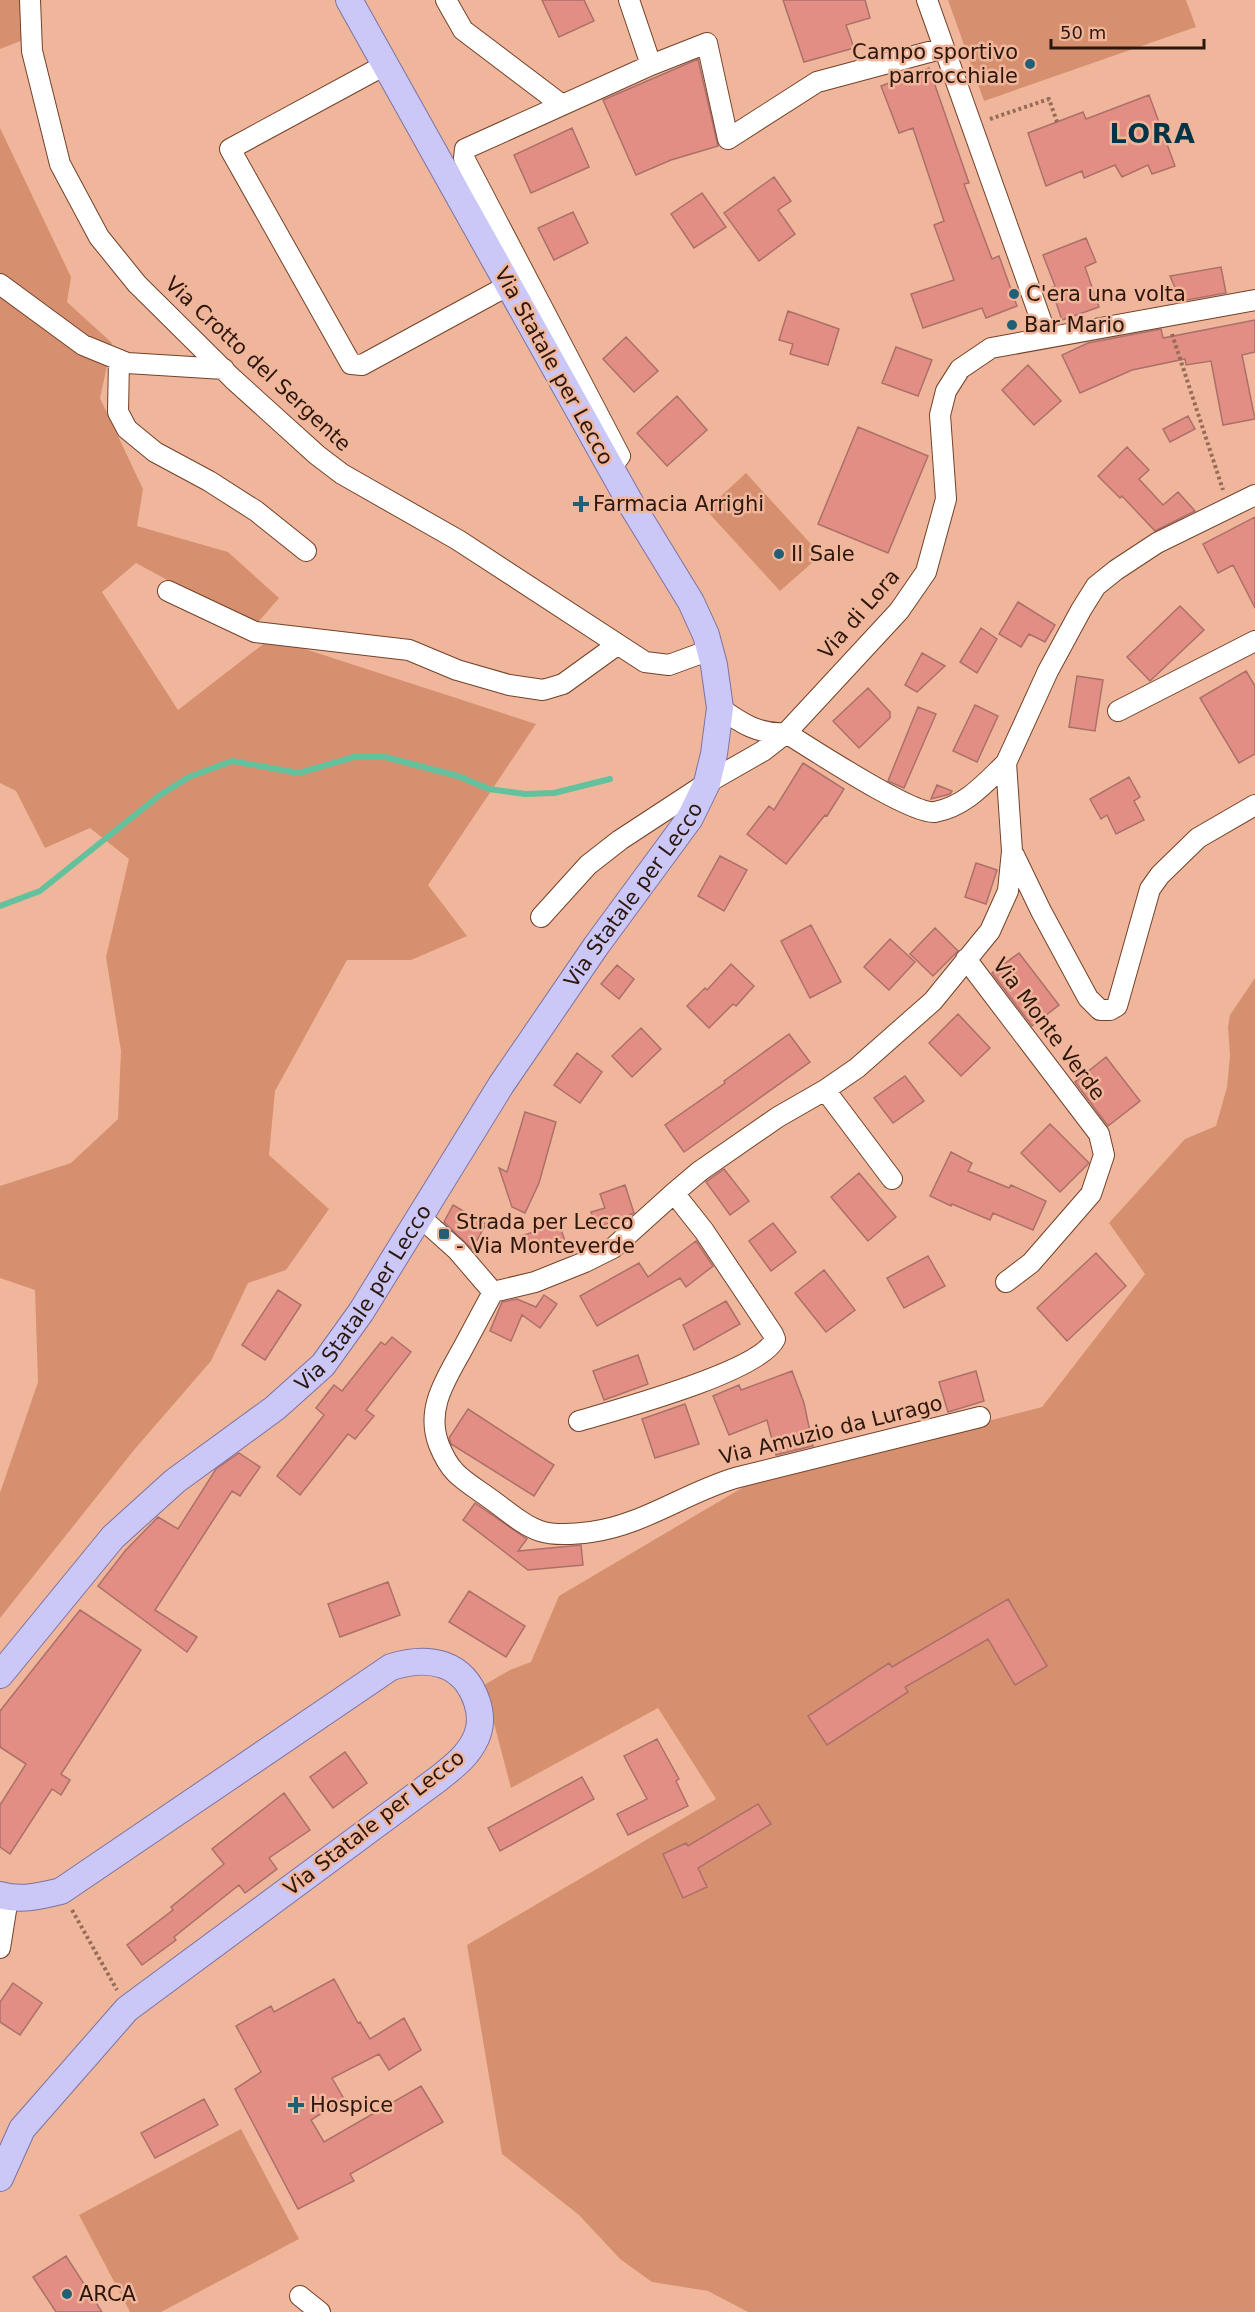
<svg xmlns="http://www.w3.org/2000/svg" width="1255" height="2312" viewBox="0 0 1255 2312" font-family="'DejaVu Sans',sans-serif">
<rect width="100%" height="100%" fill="#f0b69b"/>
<path fill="#d7906f" d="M 0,0 L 22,0 L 23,40 L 0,49 Z
M 948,0 L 1186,0 L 1196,27 L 984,101 Z
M 0,128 L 71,277 L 67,302 L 112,343 L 100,398 L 143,489 L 137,526 L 228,552 L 279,598 L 254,627 L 136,563 L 102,592 L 178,710 L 271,638 L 536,724 L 428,885 L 467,936 L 411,960 L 347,960 L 275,1091 L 269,1155 L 329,1209 L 286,1270 L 248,1283 L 211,1361 L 134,1450 L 0,1618 L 0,1493 L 38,1382 L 35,1290 L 0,1278 L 0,1186 L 71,1163 L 118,1119 L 121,1051 L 106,957 L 129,859 L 90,828 L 45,848 L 16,791 L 0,783 Z
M 746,473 L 821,555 L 780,591 L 706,510 Z
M 1255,978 L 1255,2312 L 748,2312 L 708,2291 L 652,2282 L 620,2259 L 579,2215 L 502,2154 L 467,1945 L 716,1799 L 658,1708 L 511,1788 L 484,1685 L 510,1670 L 531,1662 L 559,1596 L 752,1482 L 1042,1407 L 1145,1274 L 1109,1223 L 1185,1139 L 1216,1126 L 1227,1087 L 1230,1056 L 1228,1027 L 1230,1015 Z
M 241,2129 L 299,2239 L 161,2312 L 130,2312 L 79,2215 Z"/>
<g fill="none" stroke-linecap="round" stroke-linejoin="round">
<path stroke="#63c29d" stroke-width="6" d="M 0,906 L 40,891 L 160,795 L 189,777 L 232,761 L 299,773 L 354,757 L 385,757 L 458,776 L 489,789 L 525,794 L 554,793 L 610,779"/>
</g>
<path fill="#e38e85" stroke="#ac706a" stroke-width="1.5" d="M 542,0 L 584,0 L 594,21 L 559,37 Z
M 783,0 L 865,0 L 870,18 L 846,25 L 854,48 L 804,62 Z
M 698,59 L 718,146 L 671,160 L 636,175 L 603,100 Z
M 929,68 L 969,183 L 964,184 L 992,259 L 999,256 L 1017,306 L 986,318 L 982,308 L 923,328 L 911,294 L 954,280 L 934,225 L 944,221 L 913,128 L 899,133 L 881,86 Z
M 1149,95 L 1175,166 L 1152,174 L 1148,165 L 1122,177 L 1115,165 L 1084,178 L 1082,171 L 1046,186 L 1028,133 L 1083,112 L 1086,119 Z
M 572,128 L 589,167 L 531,193 L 514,155 Z
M 774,177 L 791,201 L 778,210 L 795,234 L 759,261 L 724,213 Z
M 702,193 L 726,227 L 694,248 L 671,214 Z
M 573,212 L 588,243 L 554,260 L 538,228 Z
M 1086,238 L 1096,262 L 1085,267 L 1099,307 L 1062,320 L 1051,288 L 1055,286 L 1043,255 Z
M 1221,267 L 1226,293 L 1181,301 L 1170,276 Z
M 788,311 L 839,329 L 828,365 L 790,354 L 793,344 L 779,340 Z
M 1255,320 L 1255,352 L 1242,355 L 1255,419 L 1223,425 L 1211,361 L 1186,365 L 1185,359 L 1132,370 L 1080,393 L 1062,355 L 1088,343 L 1161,329 L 1163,338 Z
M 626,337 L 658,371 L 634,392 L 603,359 Z
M 896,347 L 932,360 L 918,396 L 882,383 Z
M 1028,365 L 1061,401 L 1034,425 L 1002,390 Z
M 677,396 L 707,430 L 667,466 L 637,433 Z
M 1188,416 L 1195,429 L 1170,442 L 1163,429 Z
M 858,427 L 928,456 L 888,553 L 818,524 Z
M 1127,447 L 1149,470 L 1139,479 L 1163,505 L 1178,492 L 1195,511 L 1155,531 L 1122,496 L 1120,498 L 1098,476 Z
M 1255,517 L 1255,608 L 1233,565 L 1218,573 L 1203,544 Z
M 1018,602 L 1055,625 L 1045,642 L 1029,634 L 1021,647 L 999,634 Z
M 1180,606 L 1204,630 L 1150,681 L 1127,657 Z
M 981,628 L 997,639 L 977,673 L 960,662 Z
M 922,653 L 945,666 L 917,692 L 905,685 Z
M 1246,671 L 1255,686 L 1255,754 L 1239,763 L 1200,698 Z
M 1077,676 L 1103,680 L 1095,731 L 1069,727 Z
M 868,688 L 890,712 L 890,718 L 859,748 L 833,721 Z
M 975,705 L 998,716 L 977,762 L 953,751 Z
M 918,707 L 936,714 L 904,788 L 888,781 Z
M 803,763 L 844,789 L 827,816 L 825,815 L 786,864 L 747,834 L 769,806 L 774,810 Z
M 1129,777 L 1140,797 L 1134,801 L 1144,820 L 1116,834 L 1107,815 L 1101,819 L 1090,799 Z
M 937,785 L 952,791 L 950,794 L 931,799 Z
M 720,856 L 747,870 L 724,911 L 698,896 Z
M 976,863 L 997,870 L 986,904 L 965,897 Z
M 811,925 L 841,982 L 810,998 L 781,941 Z
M 935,928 L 958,951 L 933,976 L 910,954 Z
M 890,939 L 915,962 L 889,990 L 864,967 Z
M 1019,953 L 1059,1005 L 1032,1026 L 992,973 Z
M 731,964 L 754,986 L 736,1006 L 733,1004 L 709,1028 L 687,1006 L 705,988 L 707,990 Z
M 617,965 L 634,979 L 619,999 L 601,984 Z
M 958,1014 L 990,1048 L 961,1076 L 929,1043 Z
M 641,1028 L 661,1049 L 632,1077 L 612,1056 Z
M 789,1034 L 810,1062 L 684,1152 L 665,1125 L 725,1083 L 724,1081 Z
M 577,1053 L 602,1072 L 580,1103 L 554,1085 Z
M 1106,1057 L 1140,1101 L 1108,1126 L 1075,1082 Z
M 905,1076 L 924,1101 L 893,1123 L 874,1098 Z
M 525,1112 L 556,1122 L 539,1183 L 525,1213 L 512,1207 L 499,1168 L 507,1172 Z
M 1050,1124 L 1089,1163 L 1060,1192 L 1021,1153 Z
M 951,1152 L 972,1163 L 968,1171 L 1009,1188 L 1011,1185 L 1046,1201 L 1033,1230 L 993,1213 L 990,1220 L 952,1204 L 951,1206 L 930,1196 Z
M 724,1169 L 749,1201 L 730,1215 L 706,1182 Z
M 859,1173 L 896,1217 L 868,1241 L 831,1197 Z
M 625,1185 L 634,1213 L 597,1228 L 591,1212 L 605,1208 L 600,1194 Z
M 453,1205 L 486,1224 L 472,1249 L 444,1222 Z
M 773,1223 L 796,1252 L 771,1271 L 749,1241 Z
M 559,1224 L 565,1241 L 527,1253 L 521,1236 Z
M 696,1241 L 713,1266 L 686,1287 L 680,1278 L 597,1326 L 580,1296 L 639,1263 L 648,1277 Z
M 1096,1253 L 1126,1286 L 1067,1341 L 1037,1308 Z
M 928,1256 L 945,1286 L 904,1308 L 887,1278 Z
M 824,1270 L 855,1310 L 826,1332 L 795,1293 Z
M 278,1290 L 301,1305 L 265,1360 L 242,1345 Z
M 544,1295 L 557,1304 L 540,1328 L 522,1315 L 511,1341 L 490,1331 L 502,1302 L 517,1299 L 536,1307 Z
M 726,1301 L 740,1324 L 694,1350 L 683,1325 Z
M 392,1337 L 411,1352 L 366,1410 L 374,1416 L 355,1439 L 348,1434 L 300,1495 L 277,1476 L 324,1415 L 316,1408 L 334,1385 L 342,1391 L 381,1342 L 385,1345 Z
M 638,1355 L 648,1384 L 604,1400 L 593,1371 Z
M 792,1371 L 804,1403 L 813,1446 L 776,1455 L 767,1420 L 729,1435 L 713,1396 L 739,1385 L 741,1390 Z
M 976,1371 L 984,1401 L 948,1412 L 939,1382 Z
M 685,1404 L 699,1444 L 655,1458 L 642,1419 Z
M 468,1409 L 554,1465 L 534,1496 L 451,1444 L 449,1438 Z
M 239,1453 L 260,1467 L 240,1496 L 232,1491 L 155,1610 L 197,1637 L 187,1652 L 98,1586 L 125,1551 L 158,1517 L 178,1529 L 216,1469 Z
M 475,1503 L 527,1539 L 518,1551 L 581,1545 L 583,1565 L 528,1570 L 463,1520 Z
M 388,1582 L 400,1615 L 340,1637 L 328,1604 Z
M 469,1591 L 525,1626 L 506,1657 L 449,1622 Z
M 1008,1599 L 1047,1666 L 1015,1685 L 988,1639 L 905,1687 L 908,1692 L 827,1745 L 808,1716 L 889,1663 L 892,1667 Z
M 80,1610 L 141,1650 L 61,1774 L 70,1780 L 61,1795 L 52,1789 L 10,1854 L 0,1847 L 0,1805 L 26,1764 L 0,1747 L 0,1711 Z
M 657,1739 L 679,1779 L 676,1781 L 688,1806 L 628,1835 L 617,1814 L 647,1799 L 624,1756 Z
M 345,1752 L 367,1783 L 333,1808 L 310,1777 Z
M 582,1777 L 594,1799 L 500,1851 L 488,1828 Z
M 284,1793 L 310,1830 L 269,1858 L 277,1869 L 245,1893 L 239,1885 L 174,1937 L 176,1940 L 142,1965 L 127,1945 L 173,1910 L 171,1907 L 224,1864 L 212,1849 Z
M 758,1804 L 771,1824 L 698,1868 L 707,1887 L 683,1898 L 663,1854 L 686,1843 L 688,1846 Z
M 334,1979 L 358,2023 L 360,2022 L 370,2039 L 404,2018 L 421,2050 L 389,2070 L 379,2054 L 332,2078 L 344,2099 L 311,2120 L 324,2142 L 421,2086 L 443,2122 L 350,2174 L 354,2181 L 298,2209 L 235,2089 L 261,2072 L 236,2026 L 271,2006 L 274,2012 Z
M 13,1983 L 42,2003 L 20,2035 L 0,2022 L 0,2002 Z
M 204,2099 L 218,2125 L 155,2158 L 141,2133 Z
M 66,2256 L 102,2312 L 56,2312 L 33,2277 Z"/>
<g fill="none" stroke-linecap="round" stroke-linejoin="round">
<defs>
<path id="minor" d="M 30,0 L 32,51 L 60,164 L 99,237 L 137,284 L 233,379 L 317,455 L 342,474 L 458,540 L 645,662 L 669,665 L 710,650
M 446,0 L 463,30 L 562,105
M 629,0 L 651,65
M 927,0 L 1047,337
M 385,65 L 230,149 L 351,364 L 362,365 L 509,285
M 0,284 L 83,345 L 127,363 L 224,369
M 119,360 L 118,412 L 127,429 L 155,452 L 209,481 L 256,511 L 306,551
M 611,468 L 620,456 L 464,158 L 465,149 L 651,65 L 707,43 L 728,139 L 817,82 L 944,48
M 168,591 L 255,632 L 409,650 L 457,670 L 509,685 L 543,690 L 563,684 L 617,645
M 720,708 C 741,723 759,735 786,733 C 811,748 911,815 935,812 C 966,806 985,783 1006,763
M 1118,711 L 1255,641
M 1014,855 L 1041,911 L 1088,998 L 1100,1010 L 1110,1010 L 1117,1006 L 1150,889 L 1160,875 L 1198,838 L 1255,805
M 541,917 L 588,865 L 620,840 L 707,783 L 763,751 L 786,733 L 899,611 L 926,572 L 946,499 L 940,415 L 946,391 L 960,369 L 991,348 L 1255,300
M 966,959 L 1099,1134 L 1104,1155 L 1091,1194 L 1031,1263 L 1006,1282
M 825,1090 L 892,1179
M 419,1216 L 457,1250 L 493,1292 L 535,1282 L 585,1262 L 613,1248 L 674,1193 L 700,1171 L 778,1117 L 825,1090 L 857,1068 L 933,1001 L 990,931 L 1008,891 L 1012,851 L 1006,763 L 1048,671 L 1081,610 L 1096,586 L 1116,570 L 1157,543 L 1255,495
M 493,1292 C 483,1311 473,1329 463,1348 C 446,1379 425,1409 439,1445 C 443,1455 448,1465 456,1473 C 466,1483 480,1491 492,1500 C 532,1530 539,1539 591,1532 C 643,1525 685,1493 735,1478 L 980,1417
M 579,1421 C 616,1410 760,1372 775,1339 L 773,1334 L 704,1231 L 674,1193
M 0,1948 L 8,1898
M 300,2296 L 320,2312"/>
<g id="major">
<path id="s1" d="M 0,1675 L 113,1537 L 175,1481 L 275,1408 L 323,1365 L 361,1312 L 501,1085 L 596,946 L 690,818 L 707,783 L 714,754 L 720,708 L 714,665 L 706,635 L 691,602 L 631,504 L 349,0"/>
<path d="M 0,1895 C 21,1901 41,1896 61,1891 L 391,1667 C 429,1655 464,1662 477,1702 C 481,1714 481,1727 476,1738 C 468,1756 453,1767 438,1779 L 127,2009 L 22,2129 L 0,2178"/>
</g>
</defs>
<use href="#minor" stroke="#73422a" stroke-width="22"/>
<use href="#major" stroke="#7d72a3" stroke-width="28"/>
<path stroke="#966c59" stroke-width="4" stroke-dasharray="3 3" stroke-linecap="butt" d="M 990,119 L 1049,99 L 1057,122
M 1172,334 L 1223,490
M 72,1910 L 117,1990"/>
<use href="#minor" stroke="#fff" stroke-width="20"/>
<use href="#major" stroke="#cbc8f8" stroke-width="26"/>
</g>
<g fill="#215f76" stroke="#f0b69b" stroke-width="2">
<circle cx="1030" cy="64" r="6"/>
<circle cx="1014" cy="294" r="6"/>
<circle cx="1012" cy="325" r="6"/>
<path d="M578 495h6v6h6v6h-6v6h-6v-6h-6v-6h6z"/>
<circle cx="779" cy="554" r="6"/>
<rect x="438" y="1228" width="12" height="12" rx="3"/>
<path d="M293 2096h6v6h6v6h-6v6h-6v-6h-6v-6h6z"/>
<circle cx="67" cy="2294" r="6"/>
</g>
<g text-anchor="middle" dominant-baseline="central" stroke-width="5" stroke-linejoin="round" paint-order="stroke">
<g font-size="21" fill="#2d170d" stroke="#f0b69b" text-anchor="start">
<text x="1018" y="52" text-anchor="end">Campo sportivo<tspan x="1018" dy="24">parrocchiale</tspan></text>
<text x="1026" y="294">C'era una volta</text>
<text x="1024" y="325">Bar Mario</text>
<text x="593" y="504">Farmacia Arrighi</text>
<text x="791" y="554">Il Sale</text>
<text x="456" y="1222">Strada per Lecco<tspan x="456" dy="24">- Via Monteverde</tspan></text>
<text x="310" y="2105">Hospice</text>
<text x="79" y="2294">ARCA</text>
</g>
<g font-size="21" fill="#2d170d" stroke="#f0b69b">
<text transform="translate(258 364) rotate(43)">Via Crotto del Sergente</text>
<text transform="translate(554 366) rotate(61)">Via Statale per Lecco</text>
<text transform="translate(859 614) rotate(-49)">Via di Lora</text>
<text stroke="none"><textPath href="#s1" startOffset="1014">Via Statale per Lecco</textPath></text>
<text transform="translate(1049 1029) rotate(53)">Via Monte Verde</text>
<text stroke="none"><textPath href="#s1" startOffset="528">Via Statale per Lecco</textPath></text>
<text transform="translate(831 1430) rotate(-14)">Via Amuzio da Lurago</text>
<text transform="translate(374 1823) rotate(-38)">Via Statale per Lecco</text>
</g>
<g font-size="27" font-weight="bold" letter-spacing="1.5" fill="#003446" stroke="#f0b69b">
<text x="1153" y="133">LORA</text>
</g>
</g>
<path d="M1051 39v9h153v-9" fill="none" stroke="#2d170d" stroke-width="3"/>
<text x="1060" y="39" font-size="18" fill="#2d170d" stroke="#f0b69b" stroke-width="4.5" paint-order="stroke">50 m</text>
</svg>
